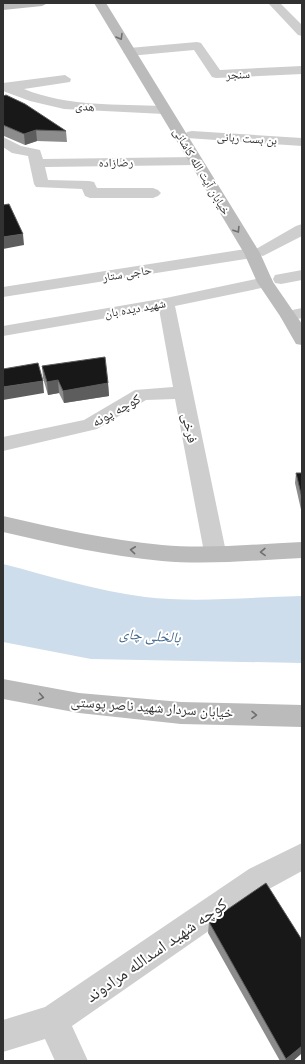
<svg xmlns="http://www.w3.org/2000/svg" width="305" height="1064" viewBox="0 0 305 1064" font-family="Montserrat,'Noto Naskh Arabic',sans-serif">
<rect width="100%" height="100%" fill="#fff"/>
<path fill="#ceddeb" d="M 3,564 C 50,576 97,591 145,597 C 196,603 250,597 302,596 L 302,663 L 91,659 L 3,642 Z"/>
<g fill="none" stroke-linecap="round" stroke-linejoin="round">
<path fill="#cecece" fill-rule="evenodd" d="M 268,3 L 280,3 L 302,25 L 302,36 L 298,35 Z
M 197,42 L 201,43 L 220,70 L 302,66 L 302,74 L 216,78 L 212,77 L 194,50 L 129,56 L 123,52 L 129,48 Z
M 65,75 L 71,79 L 70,82 L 24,89 C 68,107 117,104 164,106 L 169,107 L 171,110 L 169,113 L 164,114 L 64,109 L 30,101 L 3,91 L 3,83 Z
M 192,131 L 302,138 L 302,146 L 187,138 L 185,135 L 187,132 Z
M 3,137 L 21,146 L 40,150 L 43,159 L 195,157 L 200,158 L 202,161 L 200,164 L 195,165 L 45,167 L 48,180 L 89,181 L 94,182 L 97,188 L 153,188 L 158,190 L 161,193 L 158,196 L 153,198 L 90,198 L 85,196 L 82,189 L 36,187 L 34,184 L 28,156 L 12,153 L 3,147 Z
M 302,224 L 302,236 L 263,256 L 259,255 L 252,258 L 3,297 L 3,287 L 252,248 L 256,249 L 296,226 Z
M 302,270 L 302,280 L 281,284 L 275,283 L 273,279 L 275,275 Z
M 265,277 L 271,278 L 273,282 L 271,286 L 175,306 L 226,552 L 223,558 L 215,560 L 207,558 L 204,552 L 175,399 L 146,400 L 97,429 L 3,451 L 3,437 L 84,420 L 135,390 L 173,387 L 159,309 L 3,336 L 3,326 L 166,298 Z
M 302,308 L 302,318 L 289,321 L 283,320 L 280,316 L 283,312 Z
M 302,843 L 302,871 L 269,889 L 72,1026 L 88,1061 L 55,1061 L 45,1039 L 3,1052 L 3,1020 L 45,1007 L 249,869 Z"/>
<path fill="#bbb" fill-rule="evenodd" d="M 48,3 L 42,6 L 3,10 L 3,4 Z
M 94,3 L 106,3 L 260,253 L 273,282 L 302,324 L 302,345 L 296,344 L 280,316 L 257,282 L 244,253 Z
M 3,516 C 56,528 108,540 162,545 C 208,549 256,544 302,542 L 302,558 C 256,560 208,565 162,561 C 108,556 56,544 3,532 Z
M 3,679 L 79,693 L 181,702 L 302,705 L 302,727 L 181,724 L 79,713 L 3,699 Z"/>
</g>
<path fill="#8c8c8c" d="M 3,96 L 66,131 L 67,142 L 37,141 L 25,145 L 4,136 L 3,136 Z
M 42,366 L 108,383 L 109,396 L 64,403 L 59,393 L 48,395 L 43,378 Z
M 296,473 L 302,473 L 302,514 L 295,483 Z
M 209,922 L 302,940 L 302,1053 L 293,1061 L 280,1061 L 208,933 Z"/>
<path fill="#5d5d5d" d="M 36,130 L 37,141 L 25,145 L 24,134 Z
M 23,234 L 24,245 L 3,249 L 3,237 Z
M 58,380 L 59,393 L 48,395 L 47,382 Z
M 43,381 L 44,393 L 3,400 L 3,387 Z
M 108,383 L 109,396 L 64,403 L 63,391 Z
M 302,1046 L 302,1053 L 293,1061 L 285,1061 L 286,1059 Z"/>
<path fill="#181818" stroke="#5d5d5d" d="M 6,95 L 25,104 L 66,131 L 36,130 L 24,134 L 3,125 L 3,96 Z
M 9,204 L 23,234 L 3,237 L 3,205 Z
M 105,357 L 108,383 L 63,391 L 58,380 L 47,382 L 42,366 Z
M 38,363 L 43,381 L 3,387 L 3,369 Z
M 296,473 L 302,473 L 302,498 Z
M 266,883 L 302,940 L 302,1046 L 286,1059 L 209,922 Z"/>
<defs><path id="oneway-chevron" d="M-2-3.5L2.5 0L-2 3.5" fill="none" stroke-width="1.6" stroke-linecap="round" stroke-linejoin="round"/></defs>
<g stroke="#6f6f6f">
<use href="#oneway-chevron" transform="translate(120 37) rotate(59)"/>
<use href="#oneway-chevron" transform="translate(237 230) rotate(58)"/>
<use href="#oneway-chevron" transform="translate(133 550) rotate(-174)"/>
<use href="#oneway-chevron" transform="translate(263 552) rotate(179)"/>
<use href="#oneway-chevron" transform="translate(41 697) rotate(10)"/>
<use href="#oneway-chevron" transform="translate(254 715) rotate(1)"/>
</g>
<g text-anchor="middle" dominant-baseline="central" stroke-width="4" stroke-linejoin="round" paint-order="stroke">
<g font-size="12" fill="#313131" stroke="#fff">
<text transform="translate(238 74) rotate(-2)">سنجر</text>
<text transform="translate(85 106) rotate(4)">هدی</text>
<text transform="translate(247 138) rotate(4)">بن بست ربانی</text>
<text transform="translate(116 162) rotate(-1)">رضازاده</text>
<text transform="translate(202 171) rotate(59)">خیابان آیت الله کاشانی</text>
<text transform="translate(127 273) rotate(-9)">حاجی ستار</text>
<text transform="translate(135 308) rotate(-10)">شهید دیده بان</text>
</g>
<g font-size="14" fill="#313131" stroke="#fff">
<text transform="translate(116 410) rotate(-29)">کوچه پونه</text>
<text transform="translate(190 428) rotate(78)">فرخی</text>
<text transform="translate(152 707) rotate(4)">خیابان سردار شهید ناصر پوستی</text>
</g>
<g font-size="15" font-style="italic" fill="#44698e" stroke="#fff">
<text transform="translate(150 635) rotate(4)">بالخلی چای</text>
</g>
<g font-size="17" fill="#313131" stroke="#fff">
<text transform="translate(156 950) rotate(-35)">کوچه شهید اسدالله مرادوند</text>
</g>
</g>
<rect width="305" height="1064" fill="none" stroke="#313131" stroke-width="8"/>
</svg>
